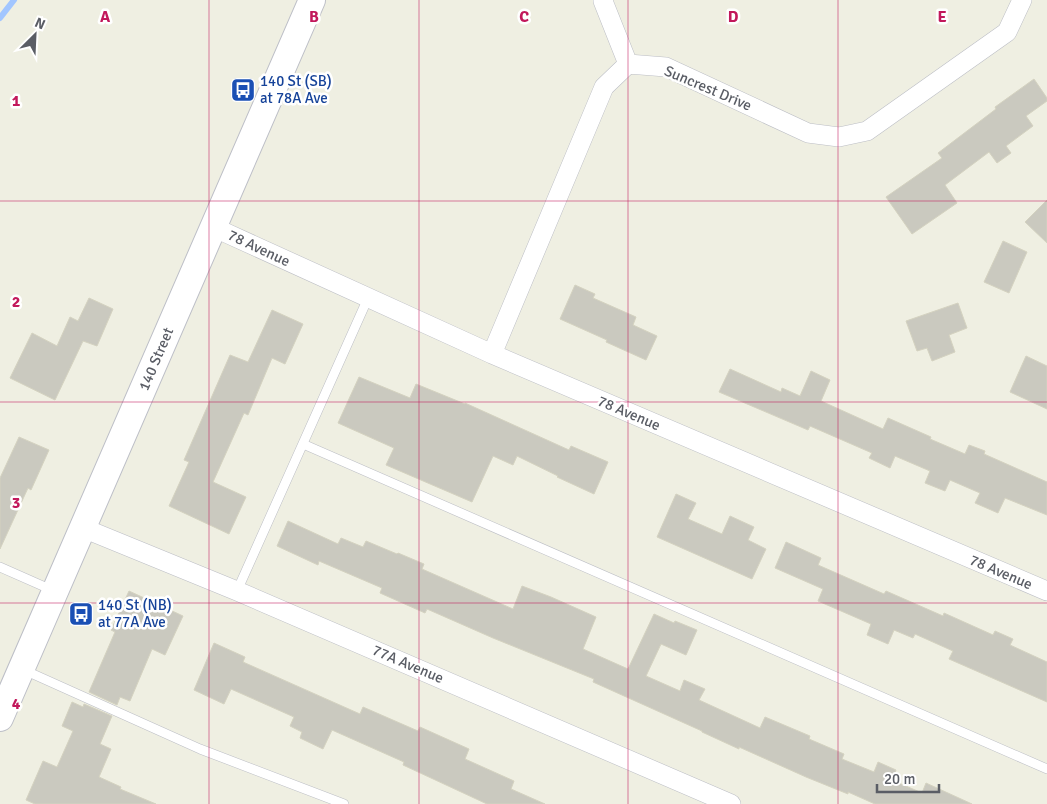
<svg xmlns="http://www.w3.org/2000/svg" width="1047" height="804" viewBox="0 0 1047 804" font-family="Signika,sans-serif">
<rect width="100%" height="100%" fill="#efefe2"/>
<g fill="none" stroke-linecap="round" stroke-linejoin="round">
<path stroke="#a2c6ff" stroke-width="6" d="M 0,18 L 14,0"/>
</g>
<path fill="#cac9bf" stroke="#d4d2c0" d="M 1034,79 L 1047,98 L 1047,101 L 1026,116 L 1033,126 L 1006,146 L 1011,153 L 997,163 L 989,152 L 945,185 L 957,203 L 912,234 L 886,197 L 942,158 L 938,153 L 996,109 L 995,107 Z
M 1047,200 L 1047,243 L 1025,222 Z
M 1003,241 L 1027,252 L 1009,293 L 984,282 Z
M 575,285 L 595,294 L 593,298 L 636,317 L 633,325 L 657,336 L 646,360 L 606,342 L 607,340 L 560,319 Z
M 89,298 L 113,309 L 97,346 L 83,341 L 55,400 L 10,378 L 32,333 L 57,346 L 70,317 L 78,321 Z
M 958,303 L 967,328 L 949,335 L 955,352 L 932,361 L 927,348 L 917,351 L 906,321 Z
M 272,310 L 303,324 L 285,364 L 272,358 L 248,415 L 244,413 L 213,482 L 246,497 L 229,534 L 169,506 L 189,462 L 184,460 L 230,355 L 248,362 Z
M 1026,356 L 1047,366 L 1047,409 L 1010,392 Z
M 730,369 L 781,392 L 782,388 L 800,396 L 811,371 L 830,380 L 821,401 L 883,429 L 888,418 L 931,437 L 930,439 L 965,454 L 969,445 L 985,451 L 984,454 L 1047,482 L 1047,515 L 1005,498 L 998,513 L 975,503 L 980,493 L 950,480 L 945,491 L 925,483 L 930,471 L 895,456 L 890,468 L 869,458 L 872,453 L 810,426 L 808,430 L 719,392 Z
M 359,377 L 410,398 L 416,384 L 465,404 L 465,403 L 569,450 L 571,446 L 608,462 L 594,494 L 557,477 L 558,476 L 517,456 L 513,465 L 493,456 L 472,502 L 386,465 L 394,448 L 338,423 Z
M 19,437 L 49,450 L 31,490 L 28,488 L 0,549 L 0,478 Z
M 676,494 L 696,503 L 688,519 L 722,534 L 730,516 L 754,527 L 748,540 L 766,549 L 752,579 L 657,537 Z
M 288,521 L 338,544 L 341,538 L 363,547 L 366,541 L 397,554 L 398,553 L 424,564 L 422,569 L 513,609 L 522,586 L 551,597 L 596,617 L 583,649 L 628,669 L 654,614 L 674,623 L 675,621 L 697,630 L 686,655 L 661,644 L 646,676 L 680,691 L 684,680 L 705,689 L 699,700 L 760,728 L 765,717 L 810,736 L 809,739 L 844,754 L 842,759 L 874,772 L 878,762 L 896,770 L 892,780 L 922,793 L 926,783 L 972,804 L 875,804 L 848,792 L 848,794 L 806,777 L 739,747 L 739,749 L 702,732 L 702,731 L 593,682 L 594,679 L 493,638 L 427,609 L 425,613 L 380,593 L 382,588 L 319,561 L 318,565 L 277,546 Z
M 786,542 L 821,558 L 818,565 L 884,594 L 886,591 L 943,616 L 944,613 L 993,635 L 995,631 L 1013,639 L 1010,645 L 1047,662 L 1047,702 L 949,659 L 953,651 L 915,634 L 913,638 L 894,630 L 888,644 L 867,635 L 871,624 L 818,601 L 823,589 L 775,568 Z
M 129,591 L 183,616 L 165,655 L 152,649 L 130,701 L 120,697 L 117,705 L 89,692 L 115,632 L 111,630 Z
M 214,643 L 245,657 L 243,662 L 360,714 L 363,707 L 418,731 L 420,727 L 469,749 L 465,759 L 514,781 L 511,789 L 545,804 L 487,804 L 403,765 L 404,762 L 332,730 L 323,749 L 300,738 L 302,732 L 290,726 L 294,717 L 231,689 L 224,704 L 194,690 Z
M 72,702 L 83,707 L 84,704 L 112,716 L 100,744 L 111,749 L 99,777 L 121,787 L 120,789 L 156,804 L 35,804 L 26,800 L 43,761 L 57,767 L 73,731 L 62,726 Z"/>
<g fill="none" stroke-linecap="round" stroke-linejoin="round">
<defs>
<path id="service" d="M 303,444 L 1047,769
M 0,567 L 52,590
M 237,591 L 368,298
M 24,670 L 200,749 L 344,804"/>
<path id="minor" d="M 603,1 L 628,64
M 213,227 L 492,354 L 1047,591
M 492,354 L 604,87 L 628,64 L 666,67 L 808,133 L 839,137 L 867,131 L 1007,32 L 1022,0
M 83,528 L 237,591 L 731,804"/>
<path id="secondary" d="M 0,718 L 312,0"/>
</defs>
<use href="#service" stroke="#bcbec5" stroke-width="10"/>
<use href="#minor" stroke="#bcbec5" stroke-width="20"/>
<use href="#secondary" stroke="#bdbfc7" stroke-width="28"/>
<use href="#service" stroke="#fff" stroke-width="9"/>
<use href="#minor" stroke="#fff" stroke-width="19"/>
<use href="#secondary" stroke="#fff" stroke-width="26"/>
</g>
<path fill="none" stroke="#c2185b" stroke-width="1" stroke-opacity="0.55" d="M 209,0 L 209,804M 419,0 L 419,804M 628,0 L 628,804M 838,0 L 838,804M 0,201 L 1047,201M 0,402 L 1047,402M 0,603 L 1047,603"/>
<defs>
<symbol id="bus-square" viewBox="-11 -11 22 22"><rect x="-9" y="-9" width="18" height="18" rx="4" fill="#1a4fb4" stroke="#fff"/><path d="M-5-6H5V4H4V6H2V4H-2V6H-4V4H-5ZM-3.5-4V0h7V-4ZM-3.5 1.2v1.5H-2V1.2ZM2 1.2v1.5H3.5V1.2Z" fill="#fff"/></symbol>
</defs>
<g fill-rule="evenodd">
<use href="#bus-square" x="229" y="76" width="28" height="28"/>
<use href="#bus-square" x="67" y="600" width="28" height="28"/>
</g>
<g text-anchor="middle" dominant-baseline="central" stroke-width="5" stroke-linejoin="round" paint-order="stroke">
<g font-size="15" fill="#164399" stroke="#fff" text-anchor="start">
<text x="260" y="81">140 St (SB)<tspan x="260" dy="17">at 78A Ave</tspan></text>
<text x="98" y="605">140 St (NB)<tspan x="98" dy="17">at 77A Ave</tspan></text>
</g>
<g font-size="15" fill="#5a5d65" stroke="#fff">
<text transform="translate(708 88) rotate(23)">Suncrest Drive</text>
<text transform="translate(259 248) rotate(25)">78 Avenue</text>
<text transform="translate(156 359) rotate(-67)">140 Street</text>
<text transform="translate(629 413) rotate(23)">78 Avenue</text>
<text transform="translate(1001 572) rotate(23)">78 Avenue</text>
<text transform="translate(408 664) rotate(23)">77A Avenue</text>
</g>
</g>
<g font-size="16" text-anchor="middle" font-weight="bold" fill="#c2185b" stroke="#fff" stroke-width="5" stroke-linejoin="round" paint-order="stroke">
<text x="105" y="22">A</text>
<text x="314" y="22">B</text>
<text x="524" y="22">C</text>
<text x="733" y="22">D</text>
<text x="942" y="22">E</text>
<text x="16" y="106">1</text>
<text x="16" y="307">2</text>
<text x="16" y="508">3</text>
<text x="16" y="709">4</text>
</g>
<g transform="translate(35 35) rotate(24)" stroke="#ffffff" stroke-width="4" paint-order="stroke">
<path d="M0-4L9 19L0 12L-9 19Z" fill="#5a5d65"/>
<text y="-8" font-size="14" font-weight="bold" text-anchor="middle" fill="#5a5d65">N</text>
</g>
<path d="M877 784v8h62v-8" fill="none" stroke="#5a5d65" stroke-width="2.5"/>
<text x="884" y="784" font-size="15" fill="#5a5d65" stroke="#ffffff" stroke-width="4" paint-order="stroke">20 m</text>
</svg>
